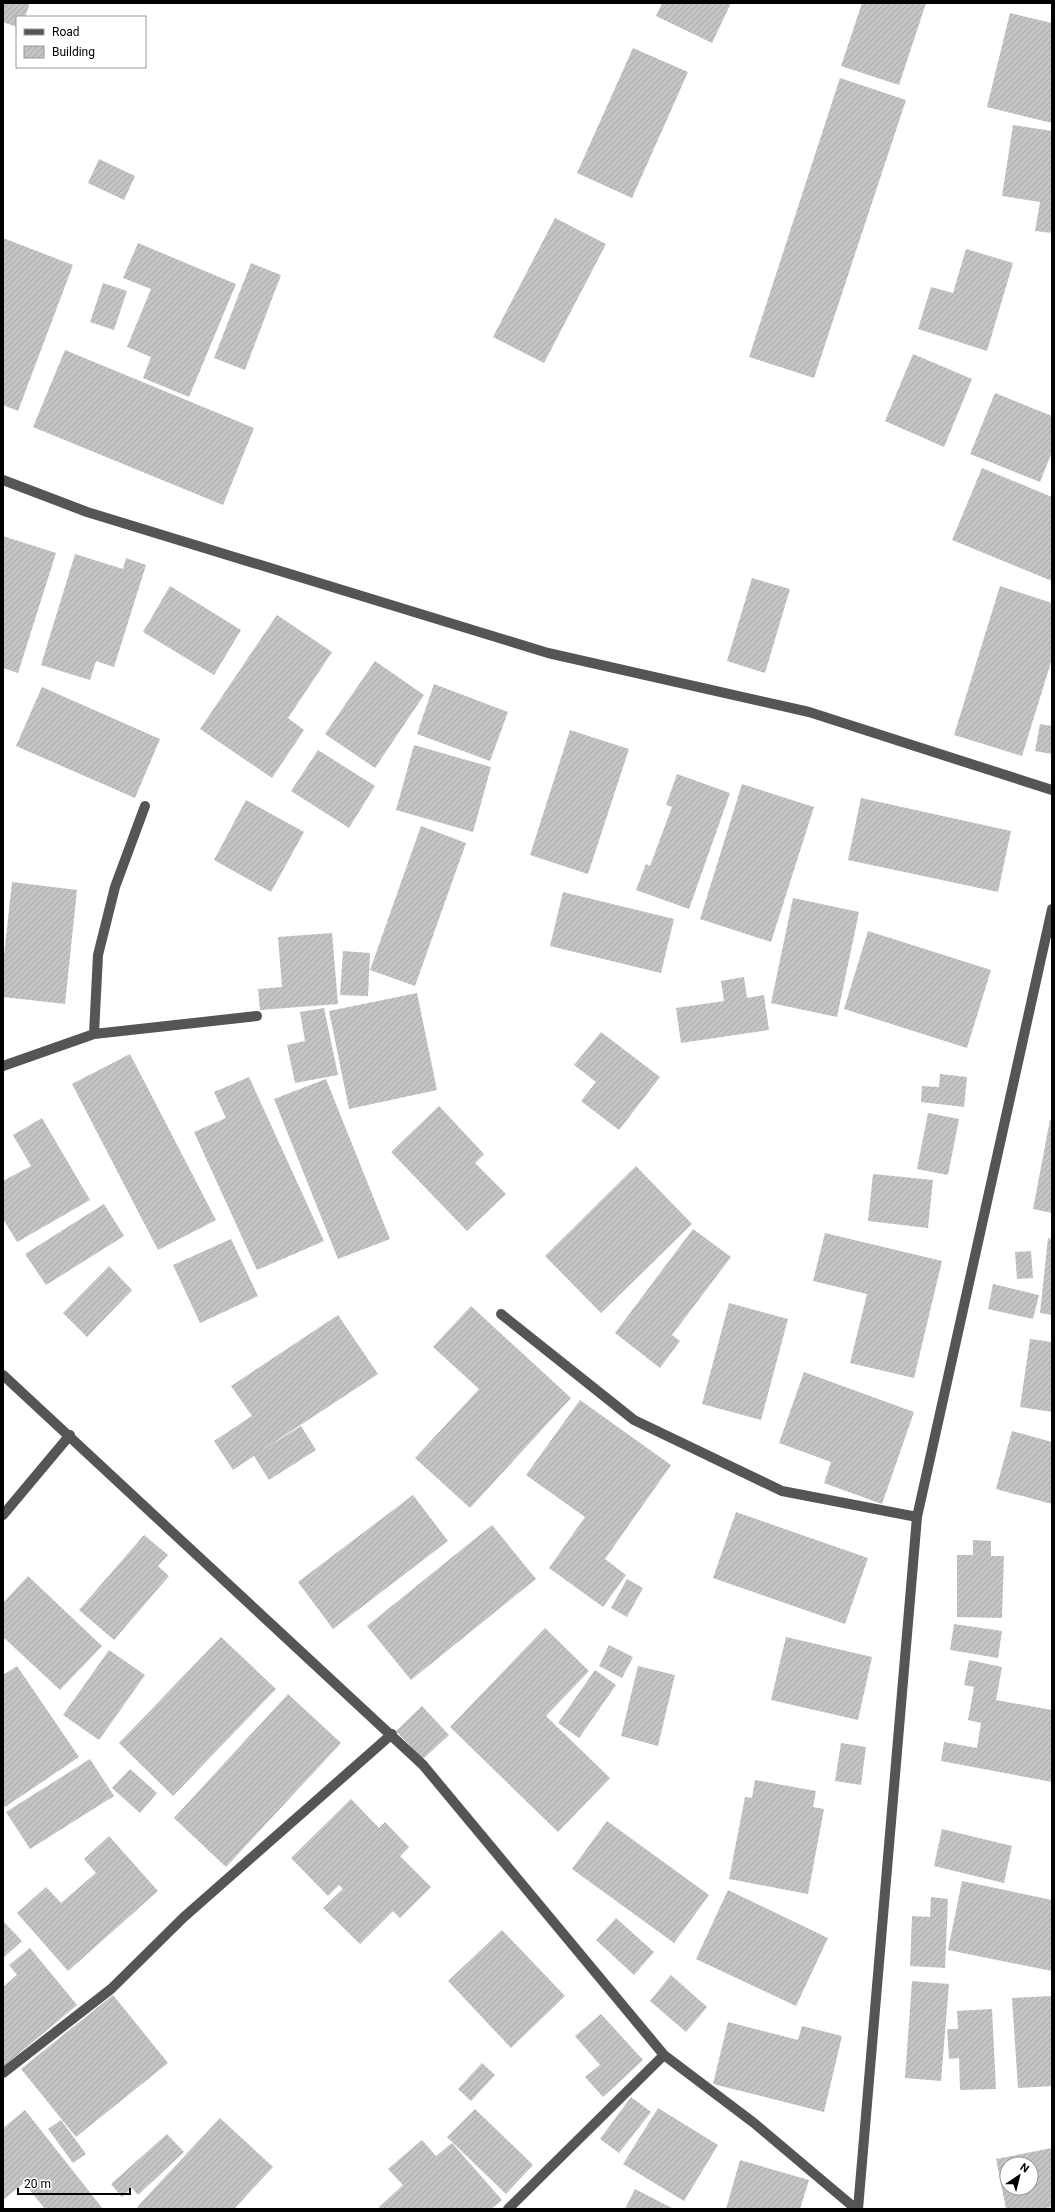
<svg xmlns="http://www.w3.org/2000/svg" width="1055" height="2212" viewBox="0 0 1055 2212" font-family="Roboto,sans-serif">
<defs>
<pattern id="building-hatch" width="6" height="6" patternUnits="userSpaceOnUse"><rect width="6" height="6" fill="#c4c4c4"/><path d="M-1 1l2-2M0 6l6-6M5 7l2-2" fill="none" stroke="#a7a7a7"/></pattern>
</defs>
<rect width="100%" height="100%" fill="#fff"/>
<path fill="url(#building-hatch)" fill-rule="evenodd" d="M 3,3 L 30,3 L 25,17 L 17,17 L 17,27 L 3,22 Z
M 662,3 L 731,3 L 712,43 L 656,16 Z
M 862,3 L 926,3 L 899,85 L 841,66 Z
M 1010,13 L 1052,23 L 1052,123 L 987,107 Z
M 633,48 L 688,72 L 632,198 L 577,173 Z
M 840,78 L 906,100 L 814,378 L 749,357 Z
M 1013,125 L 1052,131 L 1052,233 L 1035,231 L 1040,202 L 1002,196 Z
M 99,159 L 135,176 L 124,200 L 88,183 Z
M 555,218 L 606,244 L 544,363 L 493,337 Z
M 3,238 L 73,265 L 18,411 L 3,405 Z
M 138,243 L 236,284 L 189,397 L 143,378 L 151,357 L 127,347 L 151,289 L 123,278 Z
M 966,249 L 1013,263 L 987,351 L 918,329 L 931,287 L 953,293 Z
M 251,263 L 281,275 L 245,370 L 214,358 Z
M 103,283 L 127,291 L 114,330 L 90,322 Z
M 65,350 L 254,428 L 223,505 L 33,427 Z
M 913,354 L 972,379 L 944,447 L 885,421 Z
M 995,393 L 1052,416 L 1052,452 L 1040,482 L 970,454 Z
M 982,468 L 1052,497 L 1052,581 L 952,540 Z
M 3,536 L 56,553 L 18,673 L 3,668 Z
M 75,554 L 123,569 L 126,558 L 146,565 L 114,667 L 96,661 L 90,680 L 41,665 Z
M 752,578 L 790,589 L 765,673 L 727,661 Z
M 170,586 L 241,630 L 214,675 L 143,632 Z
M 1000,586 L 1052,603 L 1052,659 L 1022,756 L 954,735 Z
M 277,615 L 332,652 L 288,718 L 304,730 L 272,778 L 200,729 Z
M 375,661 L 424,695 L 375,768 L 325,734 Z
M 434,684 L 508,712 L 490,761 L 417,734 Z
M 42,687 L 160,739 L 135,798 L 16,746 Z
M 1040,724 L 1052,726 L 1052,754 L 1035,751 Z
M 570,730 L 629,749 L 588,874 L 530,855 Z
M 414,745 L 491,767 L 473,832 L 396,810 Z
M 318,750 L 375,786 L 349,828 L 291,791 Z
M 677,774 L 730,793 L 689,909 L 636,890 L 646,864 L 650,866 L 672,807 L 666,805 Z
M 742,784 L 814,807 L 771,942 L 700,919 Z
M 861,798 L 1011,831 L 998,892 L 848,860 Z
M 246,800 L 304,832 L 271,892 L 214,860 Z
M 421,826 L 466,843 L 415,986 L 370,970 Z
M 12,882 L 77,890 L 65,1004 L 3,997 L 3,965 Z
M 563,892 L 674,919 L 661,973 L 550,946 Z
M 793,898 L 859,912 L 837,1017 L 771,1003 Z
M 868,931 L 991,970 L 967,1048 L 844,1009 Z
M 332,933 L 338,1004 L 260,1010 L 258,989 L 282,987 L 278,937 Z
M 343,951 L 370,953 L 368,996 L 340,995 Z
M 744,977 L 747,998 L 764,995 L 769,1030 L 681,1043 L 676,1008 L 724,1001 L 721,981 Z
M 417,993 L 437,1090 L 349,1109 L 329,1011 Z
M 324,1008 L 338,1075 L 295,1083 L 287,1045 L 305,1041 L 300,1012 Z
M 601,1032 L 660,1077 L 619,1130 L 581,1101 L 596,1082 L 574,1065 Z
M 130,1054 L 216,1220 L 158,1250 L 72,1084 Z
M 940,1074 L 967,1077 L 964,1107 L 921,1102 L 922,1086 L 939,1087 Z
M 249,1077 L 324,1241 L 257,1270 L 194,1132 L 226,1118 L 214,1092 Z
M 326,1079 L 390,1239 L 338,1259 L 274,1099 Z
M 439,1106 L 484,1154 L 475,1163 L 506,1194 L 467,1231 L 391,1152 Z
M 928,1113 L 959,1119 L 948,1175 L 917,1169 Z
M 42,1118 L 90,1200 L 17,1242 L 3,1219 L 3,1181 L 31,1166 L 13,1135 Z
M 1050,1120 L 1052,1120 L 1052,1213 L 1033,1209 Z
M 636,1166 L 692,1224 L 601,1313 L 545,1256 Z
M 873,1174 L 933,1180 L 928,1228 L 868,1221 Z
M 104,1204 L 124,1236 L 46,1285 L 25,1254 Z
M 693,1229 L 731,1257 L 672,1335 L 680,1341 L 660,1368 L 615,1333 Z
M 825,1233 L 942,1261 L 914,1378 L 850,1363 L 867,1294 L 813,1281 Z
M 1048,1238 L 1052,1239 L 1052,1315 L 1040,1313 Z
M 231,1239 L 258,1296 L 200,1323 L 173,1265 Z
M 1031,1251 L 1033,1278 L 1017,1279 L 1015,1252 Z
M 109,1266 L 132,1290 L 87,1337 L 63,1313 Z
M 993,1284 L 1039,1295 L 1033,1319 L 988,1309 Z
M 729,1303 L 788,1319 L 761,1420 L 702,1404 Z
M 471,1306 L 571,1398 L 470,1508 L 415,1458 L 479,1389 L 433,1347 Z
M 338,1315 L 378,1374 L 261,1451 L 301,1426 L 316,1450 L 269,1480 L 254,1456 L 233,1470 L 214,1441 L 252,1416 L 231,1386 Z
M 1030,1339 L 1052,1342 L 1052,1412 L 1020,1407 Z
M 804,1372 L 914,1412 L 882,1504 L 824,1483 L 831,1462 L 779,1443 Z
M 580,1400 L 671,1465 L 605,1559 L 626,1575 L 603,1607 L 549,1568 L 585,1517 L 526,1475 Z
M 1012,1431 L 1052,1442 L 1052,1504 L 996,1489 Z
M 413,1495 L 448,1541 L 333,1629 L 298,1582 Z
M 736,1512 L 868,1558 L 845,1624 L 713,1578 Z
M 492,1525 L 536,1579 L 411,1680 L 367,1626 Z
M 144,1535 L 168,1555 L 158,1566 L 169,1576 L 114,1640 L 79,1610 Z
M 973,1540 L 991,1541 L 991,1556 L 1004,1556 L 1002,1618 L 957,1617 L 957,1555 L 973,1555 Z
M 28,1576 L 102,1646 L 60,1690 L 3,1637 L 3,1603 Z
M 627,1579 L 643,1588 L 627,1617 L 611,1608 Z
M 954,1624 L 1002,1631 L 998,1658 L 950,1650 Z
M 545,1628 L 589,1671 L 546,1716 L 610,1778 L 558,1832 L 450,1727 Z
M 221,1637 L 276,1689 L 173,1796 L 119,1743 Z
M 786,1637 L 872,1657 L 858,1720 L 771,1700 Z
M 609,1645 L 633,1657 L 622,1678 L 599,1666 Z
M 109,1650 L 145,1675 L 99,1740 L 63,1715 Z
M 969,1660 L 1002,1667 L 996,1700 L 1052,1710 L 1052,1782 L 941,1761 L 944,1742 L 977,1748 L 981,1723 L 968,1720 L 974,1687 L 964,1685 Z
M 17,1666 L 79,1757 L 5,1807 L 3,1804 L 3,1675 Z
M 638,1666 L 675,1675 L 658,1746 L 621,1736 Z
M 595,1670 L 616,1685 L 579,1738 L 558,1723 Z
M 288,1694 L 341,1743 L 226,1867 L 174,1818 Z
M 422,1706 L 449,1735 L 423,1759 L 396,1731 Z
M 841,1743 L 866,1747 L 861,1785 L 835,1781 Z
M 90,1759 L 114,1796 L 30,1849 L 6,1812 Z
M 130,1769 L 157,1793 L 140,1813 L 112,1788 Z
M 755,1780 L 816,1791 L 813,1807 L 824,1809 L 808,1894 L 729,1879 L 745,1797 L 752,1798 Z
M 351,1799 L 379,1828 L 385,1822 L 409,1847 L 400,1856 L 431,1887 L 400,1918 L 393,1911 L 360,1944 L 323,1908 L 343,1889 L 339,1885 L 328,1896 L 291,1858 Z
M 607,1821 L 709,1895 L 674,1943 L 572,1869 Z
M 942,1829 L 1012,1846 L 1004,1883 L 934,1866 Z
M 109,1836 L 158,1891 L 68,1971 L 17,1913 L 46,1887 L 61,1903 L 96,1873 L 84,1859 Z
M 962,1881 L 1052,1900 L 1052,1971 L 948,1950 Z
M 728,1890 L 828,1938 L 796,2006 L 696,1959 Z
M 931,1897 L 948,1899 L 945,1968 L 910,1966 L 912,1916 L 930,1917 Z
M 616,1918 L 654,1952 L 634,1975 L 596,1940 Z
M 3,1921 L 22,1941 L 3,1958 Z
M 502,1930 L 565,1996 L 511,2048 L 448,1981 Z
M 30,1948 L 77,2005 L 3,2067 L 3,1987 L 17,1975 L 9,1965 Z
M 671,1975 L 707,2007 L 686,2032 L 650,2001 Z
M 912,1981 L 949,1984 L 941,2081 L 905,2078 Z
M 113,1995 L 168,2063 L 76,2137 L 21,2069 Z
M 1052,1996 L 1052,2086 L 1018,2088 L 1012,1998 Z
M 992,2009 L 996,2089 L 960,2090 L 959,2058 L 949,2059 L 947,2029 L 958,2029 L 957,2011 Z
M 601,2014 L 643,2060 L 603,2097 L 585,2077 L 600,2065 L 575,2036 Z
M 728,2022 L 798,2040 L 802,2026 L 842,2036 L 824,2112 L 713,2084 Z
M 482,2063 L 495,2075 L 471,2101 L 458,2089 Z
M 631,2097 L 651,2112 L 619,2153 L 600,2139 Z
M 658,2108 L 718,2145 L 684,2201 L 623,2164 Z
M 475,2109 L 533,2165 L 506,2194 L 447,2137 Z
M 25,2110 L 103,2209 L 45,2209 L 24,2183 L 3,2200 L 3,2128 Z
M 220,2118 L 273,2167 L 234,2209 L 140,2209 L 137,2207 Z
M 61,2120 L 86,2154 L 73,2163 L 48,2129 Z
M 167,2134 L 184,2152 L 138,2195 L 132,2188 L 122,2197 L 111,2184 Z
M 422,2140 L 436,2156 L 452,2143 L 502,2200 L 491,2209 L 380,2209 L 379,2207 L 403,2185 L 388,2169 Z
M 1052,2148 L 1052,2207 L 1039,2209 L 1006,2209 L 996,2159 ZM 1007,2164 L 1031,2164 L 1031,2188 L 1007,2188 Z
M 740,2160 L 809,2180 L 800,2209 L 726,2209 Z
M 635,2189 L 674,2209 L 625,2209 Z"/>
<g fill="none" stroke-linecap="round" stroke-linejoin="round">
<path stroke="#555" stroke-width="10" d="M 3,480 L 87,512 L 548,653 L 809,712 L 1052,790
M 94,1034 L 257,1016
M 3,1066 L 94,1034 L 98,955 L 115,887 L 145,806
M 501,1314 L 634,1420 L 782,1491 L 917,1517
M 3,1375 L 423,1765 L 664,2055 L 754,2123 L 856,2209
M 3,1515 L 70,1435
M 3,2073 L 111,1989 L 184,1917 L 392,1734
M 508,2209 L 664,2055
M 858,2209 L 917,1517 L 1052,909"/>
</g>
<rect width="1055" height="2212" fill="none" stroke="#000000" stroke-width="8"/>
<rect x="16" y="16" width="130" height="52" fill="#ffffff" stroke="#999999"/>
<rect x="24" y="29" width="20" height="6" fill="#555555" stroke="#999999"/>
<text x="52" y="36" font-size="12" fill="#000000">Road</text>
<rect x="24" y="46" width="20" height="12" fill="url(#building-hatch)" stroke="#999999"/>
<text x="52" y="56" font-size="12" fill="#000000">Building</text>
<g transform="translate(1019 2176) rotate(35)"><circle r="19" fill="#ffffff" stroke="#999999"/>
<path d="M0-3L7 15L0 10L-7 15Z" fill="#000000"/>
<text y="-6" font-size="11" font-weight="bold" text-anchor="middle" fill="#000000">N</text>
</g>
<path d="M18 2188v6h112v-6" fill="none" stroke="#000000" stroke-width="2"/>
<text x="24" y="2188" font-size="12" fill="#000000" stroke="#ffffff" stroke-width="3" paint-order="stroke">20 m</text>
</svg>
